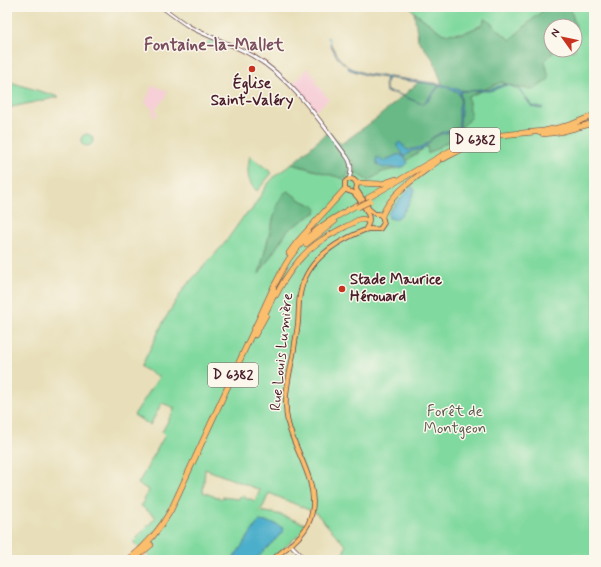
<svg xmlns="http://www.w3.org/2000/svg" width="601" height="567" viewBox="0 0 601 567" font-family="Mynerve,sans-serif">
<rect width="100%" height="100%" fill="#fbf7ec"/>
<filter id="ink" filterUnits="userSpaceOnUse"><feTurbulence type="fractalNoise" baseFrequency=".025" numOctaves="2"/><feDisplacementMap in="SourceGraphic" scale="8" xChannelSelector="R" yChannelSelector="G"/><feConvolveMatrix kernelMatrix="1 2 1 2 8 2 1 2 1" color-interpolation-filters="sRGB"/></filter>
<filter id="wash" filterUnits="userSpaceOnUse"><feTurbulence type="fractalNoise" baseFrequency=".012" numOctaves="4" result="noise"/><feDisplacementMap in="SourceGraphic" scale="16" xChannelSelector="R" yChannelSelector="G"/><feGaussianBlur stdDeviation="0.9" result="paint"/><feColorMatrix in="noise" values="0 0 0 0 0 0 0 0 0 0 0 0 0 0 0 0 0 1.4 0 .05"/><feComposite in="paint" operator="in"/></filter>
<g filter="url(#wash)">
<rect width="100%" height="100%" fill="#e8dfba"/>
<path fill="#f6cfd7" d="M 307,68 L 317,80 L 315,82 L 329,99 L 316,111 L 292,85 Z
M 152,85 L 167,91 L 166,97 L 156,108 L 157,115 L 154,119 L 152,108 L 145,103 Z"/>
<path fill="#80d99f" stroke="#657c65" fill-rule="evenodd" d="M 410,7 L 548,7 L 533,19 L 510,40 L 485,19 L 482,25 L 464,33 L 443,34 L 414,12 Z
M 573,7 L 594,7 L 594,560 L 333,560 L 343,554 L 346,546 L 316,513 L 269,493 L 263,507 L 259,511 L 278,514 L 305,524 L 302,532 L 270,560 L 154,560 L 133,542 L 156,517 L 141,506 L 149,490 L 138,484 L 165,435 L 162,432 L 175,408 L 162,403 L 150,425 L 134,415 L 159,377 L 141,367 L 165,319 L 184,288 L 224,244 L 244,216 L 251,211 L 267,185 L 276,175 L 292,164 L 342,178 L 348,170 L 348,163 L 353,160 L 356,173 L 368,181 L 382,172 L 395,169 L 427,145 L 428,153 L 447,142 L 462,137 L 461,128 L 471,118 L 468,97 L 501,82 L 517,88 L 535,89 L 549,79 L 545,61 L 555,50 L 575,50 L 576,27 L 571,11 ZM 288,191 L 300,200 L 314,206 L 316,212 L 288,230 L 260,272 L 277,205 ZM 205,469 L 260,490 L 255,501 L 251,499 L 246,499 L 244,495 L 238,499 L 223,497 L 221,499 L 203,492 Z
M 212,38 L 225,44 L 226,45 L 223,52 L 207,45 L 210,39 Z
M 7,81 L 59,97 L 7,108 Z
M81 140a6 6 0 1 1 12 0a6 6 0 1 1-12 0Z
M 250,156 L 272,173 L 257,191 C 246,182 247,169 250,156 Z"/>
<path fill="#68b986" stroke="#596c58" d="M 548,7 L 573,7 L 571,12 L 576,27 L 551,26 L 551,50 L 555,50 L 545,61 L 549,79 L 535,89 L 517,88 L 501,82 L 468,97 L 471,118 L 461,128 L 462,137 L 447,142 L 428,154 L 427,146 L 395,169 L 382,172 L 368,181 L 356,173 L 353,160 L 348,163 L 348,174 L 345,179 L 292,164 L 328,132 L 341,144 L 376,119 L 419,82 L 442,84 L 433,59 L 418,40 L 414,12 L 443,34 L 464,33 L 482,25 L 485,18 L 510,40 L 533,19 Z
M 288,191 L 300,200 L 314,206 L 317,209 L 316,212 L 288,230 L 259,274 L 277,205 L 283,194 Z"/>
<path fill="#4baecb" stroke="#4a667b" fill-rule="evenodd" d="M 330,43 L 338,57 L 348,67 L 366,74 L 441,84 L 460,90 L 470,91 L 479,89 L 488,90 L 505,84 L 515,87 L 521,91 L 532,106 L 543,108 L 542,109 L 532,107 C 525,98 517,82 503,86 C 498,88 493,91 488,91 C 480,91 466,90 460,92 C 463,101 460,117 460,128 C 452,133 441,132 433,138 C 429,141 428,147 422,149 C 414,152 413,148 405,157 L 408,163 C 401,172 392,166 383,168 L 377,164 L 376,158 L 377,157 L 383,161 L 399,154 L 405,158 L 405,156 L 402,155 L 402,152 L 397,147 L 397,144 L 399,142 L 401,143 L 407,150 L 422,147 L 429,142 L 433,137 L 443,132 L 459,128 L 459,108 L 461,99 L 458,92 L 440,85 L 428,101 L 422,104 L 395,93 L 386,92 L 385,82 L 386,78 L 366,75 L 348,69 L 349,68 L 337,57 ZM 388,78 L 439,85 L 427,100 L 422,104 L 396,93 L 386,91 L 386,82 Z
M 413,187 L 415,191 C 409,200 403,224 389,218 L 388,213 L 410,188 Z
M 259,521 L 274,523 L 283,528 L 282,530 L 284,531 L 262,553 L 254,560 L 232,560 Z"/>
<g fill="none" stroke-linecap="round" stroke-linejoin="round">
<path stroke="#4baecb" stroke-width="1" d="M 328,37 L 331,43"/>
</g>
</g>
<g filter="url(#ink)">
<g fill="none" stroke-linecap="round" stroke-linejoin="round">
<defs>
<path id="minor" d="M 162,7 C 171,14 180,21 190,27 C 210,38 233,44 253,56 C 292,79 321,122 347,157 C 352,164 352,171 349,179
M 290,544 L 306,560"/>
<path id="major" d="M 272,560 C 287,547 309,534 312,512 C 318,481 295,452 288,423 C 282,399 290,373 294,350 C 295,341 297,332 298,323 C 299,312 298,301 301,290 C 308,259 337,241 365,230 C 370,228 374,230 380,229 L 384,223 L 382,216 L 379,214 L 375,214 L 369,209 L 356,189 C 359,181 351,175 345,182 L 345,189 C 348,192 351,191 354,193 C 357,196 360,200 362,204 C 369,213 372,220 365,230"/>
<path id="highway" d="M 543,134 L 560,132 L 594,123
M 443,159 L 464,148 L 478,143
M 357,183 L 381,184 L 396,179
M 368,198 L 455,148 L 470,142 L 491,136 L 544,131 L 570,125 L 594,115
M 382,216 C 391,192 419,176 438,161
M 306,244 L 334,222
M 289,253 L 297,242 L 345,189
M 276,295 C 287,274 301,253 322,240 C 333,232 346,227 358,220 L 363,219 L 368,221
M 264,316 L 276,291
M 255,335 L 266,315
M 134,559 L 151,545
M 128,560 C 146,546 160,530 171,510 L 274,286 C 280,276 284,265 291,256 C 308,232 332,219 357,205"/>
</defs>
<use href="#minor" stroke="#623c40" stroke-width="4.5"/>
<use href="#major" stroke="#623c40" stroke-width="5.5"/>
<use href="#highway" stroke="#623c40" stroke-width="6"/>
<use href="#minor" stroke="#fff" stroke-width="3"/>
<use href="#major" stroke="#fabe6d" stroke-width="4"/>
<use href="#highway" stroke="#fabe6d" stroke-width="5"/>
<defs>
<path id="highway-bridge" d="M 358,207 L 370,201"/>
</defs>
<use href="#highway-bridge" stroke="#623c40" stroke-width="6" stroke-linecap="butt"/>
<use href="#highway-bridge" stroke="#fabe6d" stroke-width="5"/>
</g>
</g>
<g fill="#c8321e" stroke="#fbf7ec" stroke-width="1.5">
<circle cx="252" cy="69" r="4"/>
<circle cx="342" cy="289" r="4"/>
</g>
<g text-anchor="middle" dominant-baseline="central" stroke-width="3" stroke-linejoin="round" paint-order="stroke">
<g fill="#fbf7ec" stroke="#7f6065" stroke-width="1">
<rect x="450" y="128" width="50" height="24" rx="3"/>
<rect x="208" y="363" width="50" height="24" rx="3"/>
</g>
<g font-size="14" font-weight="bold" fill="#4a1f2b">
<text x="475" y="140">D 6382</text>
<text x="233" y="375">D 6382</text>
</g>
<g font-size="15" font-weight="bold" fill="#4a1f2b" stroke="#fbf7ec">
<text x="252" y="84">Église<tspan x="252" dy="17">Saint-Valéry</tspan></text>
<text x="350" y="280" text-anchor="start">Stade Maurice<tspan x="350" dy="17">Hérouard</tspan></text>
</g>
<g font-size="15" fill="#4a1f2b" stroke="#fbf7ec">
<text transform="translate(282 352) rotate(-84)">Rue Louis Lumière</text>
</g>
<g font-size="15" fill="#5a574e" stroke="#fbf7ec">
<text x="455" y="412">Forêt de<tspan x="455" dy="17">Montgeon</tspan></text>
</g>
<g font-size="17" font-weight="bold" fill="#7a4e5e" stroke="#fbf7ec">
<text x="214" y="45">Fontaine-la-Mallet</text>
</g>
</g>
<rect width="601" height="567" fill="none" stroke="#fbf7ec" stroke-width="24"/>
<g transform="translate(563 38) rotate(303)"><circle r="19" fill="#fbf7ec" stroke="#b4a19f"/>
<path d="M0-3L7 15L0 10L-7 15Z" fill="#c8321e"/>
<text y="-6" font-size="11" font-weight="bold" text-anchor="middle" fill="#4a1f2b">N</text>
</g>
</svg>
